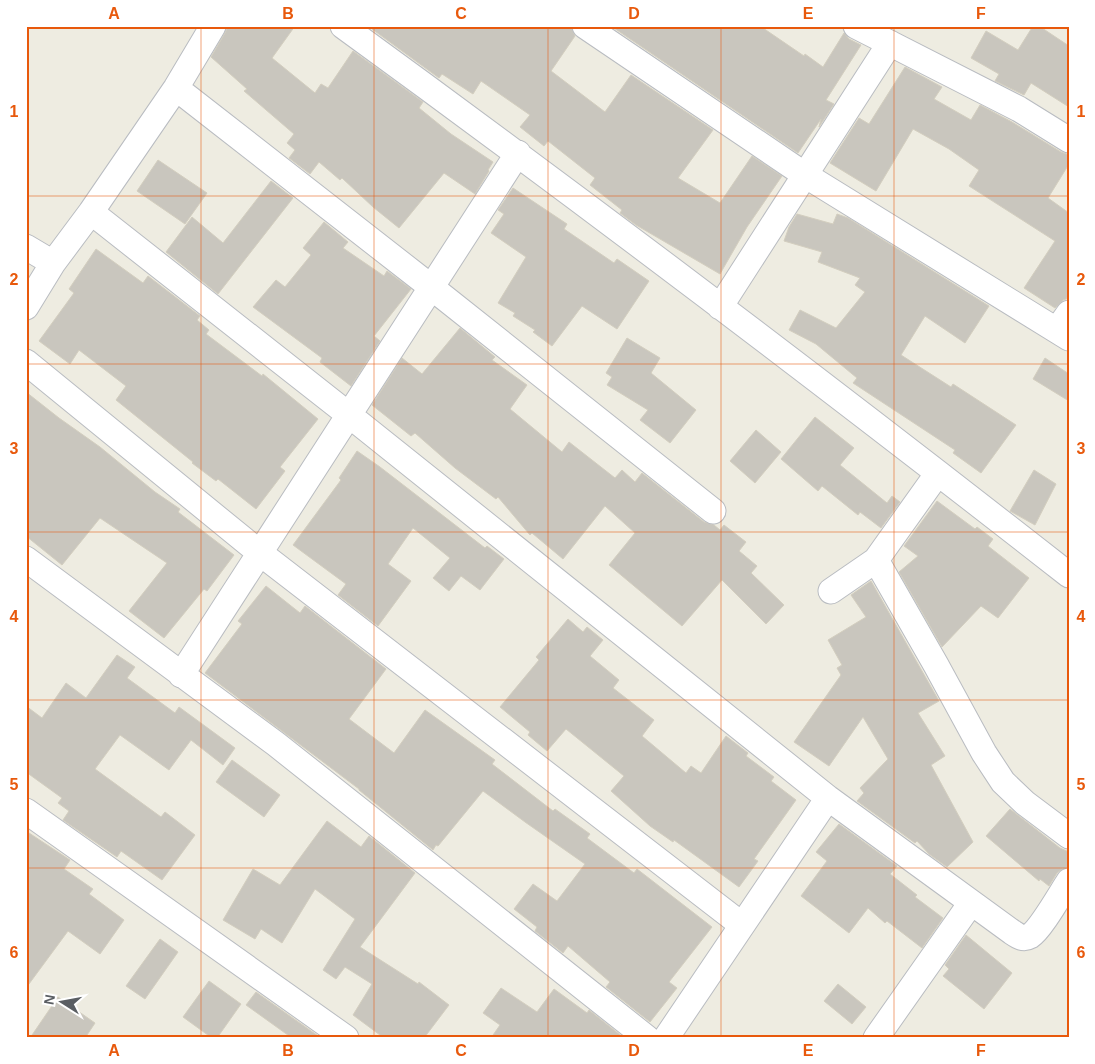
<svg xmlns="http://www.w3.org/2000/svg" width="1095" height="1064" viewBox="0 0 1095 1064" font-family="Helvetica,sans-serif">
<rect width="100%" height="100%" fill="#eeece1"/>
<path fill="#c9c6be" stroke="#d3cebf" d="M 228,26 L 295,26 L 272,58 L 315,93 L 321,84 L 328,88 L 353,51 L 423,102 L 419,108 L 451,134 L 493,162 L 488,170 L 489,171 L 475,194 L 444,173 L 399,228 L 373,207 L 342,178 L 340,180 L 319,162 L 310,174 L 289,158 L 295,150 L 287,143 L 294,134 L 244,91 L 247,89 L 211,57 L 225,33 Z
M 374,26 L 571,26 L 575,36 L 551,71 L 605,112 L 631,75 L 713,130 L 678,178 L 720,203 L 752,156 L 782,176 L 747,227 L 720,274 L 636,225 L 620,213 L 622,210 L 590,185 L 595,178 L 548,141 L 544,146 L 520,127 L 530,115 L 481,81 L 473,94 L 442,74 L 439,78 L 372,29 Z
M 611,26 L 760,26 L 804,56 L 805,54 L 823,67 L 844,33 L 849,39 L 861,45 L 826,100 L 834,104 L 819,127 L 821,119 L 798,153 Z
M 1033,26 L 1039,26 L 1069,46 L 1069,107 L 1031,83 L 1024,95 L 995,81 L 999,74 L 971,58 L 986,31 L 1018,50 Z
M 905,67 L 942,87 L 934,99 L 971,120 L 980,105 L 1012,122 L 1061,152 L 1069,155 L 1069,164 L 1048,198 L 1069,213 L 1069,295 L 1066,299 L 1063,300 L 1055,308 L 1024,288 L 1055,241 L 969,186 L 979,170 L 949,149 L 913,129 L 876,191 L 830,163 L 859,118 L 869,124 Z
M 158,160 L 207,193 L 185,224 L 137,191 Z
M 271,181 L 293,198 L 218,294 L 166,252 L 192,217 L 223,243 Z
M 513,188 L 567,224 L 564,229 L 614,263 L 617,259 L 649,281 L 617,329 L 582,306 L 552,346 L 533,332 L 535,330 L 513,316 L 515,313 L 498,303 L 526,257 L 491,233 L 504,214 L 498,210 Z
M 797,214 L 833,224 L 837,214 L 848,218 L 989,306 L 965,343 L 925,316 L 901,355 L 951,387 L 953,384 L 1016,425 L 981,473 L 953,453 L 955,450 L 853,383 L 857,378 L 816,344 L 789,330 L 800,310 L 836,328 L 865,292 L 855,285 L 860,278 L 818,262 L 822,252 L 784,241 L 789,227 Z
M 324,222 L 348,242 L 343,248 L 384,276 L 387,271 L 411,289 L 374,336 L 380,341 L 351,386 L 320,362 L 322,358 L 253,307 L 276,280 L 285,287 L 311,255 L 303,248 Z
M 96,249 L 143,283 L 148,276 L 200,316 L 197,320 L 209,330 L 206,334 L 262,376 L 263,374 L 318,419 L 280,467 L 285,471 L 256,509 L 218,479 L 216,481 L 192,463 L 193,462 L 116,400 L 126,386 L 79,350 L 70,364 L 39,341 L 74,293 L 69,289 Z
M 460,328 L 495,357 L 492,360 L 527,385 L 510,409 L 562,452 L 569,442 L 615,478 L 622,470 L 635,482 L 642,473 L 704,522 L 714,525 L 720,530 L 724,525 L 746,542 L 739,551 L 757,566 L 751,573 L 784,605 L 766,624 L 722,580 L 682,626 L 609,565 L 635,533 L 605,506 L 563,559 L 532,533 L 530,535 L 498,497 L 496,499 L 455,468 L 415,433 L 411,436 L 372,405 L 402,358 L 422,374 Z
M 627,338 L 660,358 L 651,373 L 696,410 L 670,443 L 640,420 L 648,410 L 607,385 L 612,377 L 606,373 Z
M 1045,358 L 1069,374 L 1069,401 L 1033,379 Z
M 26,392 L 59,418 L 100,447 L 155,492 L 180,509 L 178,512 L 234,555 L 207,591 L 204,589 L 164,638 L 129,611 L 167,563 L 100,518 L 62,565 L 26,536 Z
M 815,417 L 854,448 L 840,465 L 887,503 L 892,496 L 900,502 L 881,528 L 860,512 L 858,515 L 822,486 L 818,491 L 781,459 Z
M 756,430 L 781,452 L 755,483 L 730,461 Z
M 357,451 L 380,467 L 485,548 L 487,546 L 504,559 L 480,590 L 461,576 L 449,591 L 433,578 L 450,558 L 413,528 L 388,564 L 411,581 L 378,626 L 338,595 L 346,584 L 293,545 L 341,480 L 339,478 Z
M 1034,470 L 1056,484 L 1035,525 L 1010,511 Z
M 937,501 L 975,529 L 977,527 L 993,539 L 988,546 L 1029,578 L 998,618 L 981,606 L 942,647 L 899,572 L 918,556 L 904,546 Z
M 871,581 L 939,701 L 918,713 L 945,756 L 931,765 L 973,842 L 947,867 L 929,854 L 917,841 L 915,843 L 857,801 L 864,793 L 860,788 L 888,759 L 863,717 L 829,766 L 794,742 L 841,675 L 837,668 L 842,665 L 828,640 L 866,617 L 851,595 Z
M 266,586 L 300,613 L 305,606 L 386,669 L 349,719 L 394,753 L 425,710 L 495,760 L 492,764 L 553,811 L 555,809 L 590,834 L 587,838 L 634,873 L 637,869 L 712,927 L 669,982 L 677,988 L 650,1022 L 606,987 L 610,982 L 568,946 L 563,953 L 535,931 L 537,927 L 514,909 L 533,884 L 557,901 L 585,864 L 525,822 L 483,791 L 438,846 L 436,845 L 433,850 L 359,790 L 359,789 L 205,673 L 242,624 L 238,621 Z
M 568,619 L 583,632 L 587,627 L 603,640 L 590,656 L 619,680 L 613,688 L 654,720 L 642,736 L 686,773 L 691,766 L 701,773 L 726,736 L 748,753 L 746,756 L 774,777 L 771,781 L 796,800 L 754,859 L 758,861 L 739,887 L 674,840 L 673,842 L 650,826 L 611,791 L 624,776 L 566,729 L 547,751 L 528,735 L 530,732 L 500,707 L 539,660 L 536,657 Z
M 117,655 L 135,667 L 127,678 L 175,713 L 179,707 L 235,748 L 223,765 L 191,740 L 169,770 L 120,735 L 95,769 L 161,817 L 165,812 L 195,835 L 162,880 L 121,851 L 117,857 L 63,820 L 69,811 L 58,803 L 62,798 L 26,772 L 26,706 L 42,718 L 66,683 L 86,698 Z
M 232,760 L 280,795 L 264,817 L 216,782 Z
M 1010,809 L 1060,848 L 1069,852 L 1069,867 L 1062,869 L 1057,873 L 1049,886 L 1040,879 L 1039,881 L 986,836 Z
M 327,821 L 361,847 L 369,836 L 415,873 L 360,947 L 418,984 L 419,982 L 449,1005 L 424,1038 L 384,1038 L 353,1015 L 372,984 L 345,967 L 336,979 L 323,970 L 355,919 L 315,889 L 282,943 L 261,929 L 255,939 L 223,920 L 253,869 L 280,885 Z
M 839,824 L 897,866 L 890,874 L 917,895 L 915,897 L 943,918 L 922,948 L 887,921 L 885,923 L 868,908 L 849,933 L 801,896 L 827,861 L 816,852 Z
M 26,831 L 70,860 L 64,869 L 93,889 L 89,894 L 124,920 L 100,954 L 68,931 L 26,988 Z
M 966,935 L 1012,973 L 984,1009 L 943,976 L 949,969 L 945,965 Z
M 160,939 L 178,952 L 145,999 L 126,986 Z
M 209,981 L 241,1004 L 217,1038 L 212,1038 L 183,1017 Z
M 838,984 L 866,1007 L 852,1024 L 824,1001 Z
M 501,988 L 537,1012 L 554,989 L 587,1013 L 589,1010 L 624,1038 L 491,1038 L 500,1025 L 483,1013 Z
M 256,992 L 321,1038 L 292,1038 L 246,1005 Z
M 58,997 L 95,1023 L 85,1038 L 30,1038 Z"/>
<g fill="none" stroke-linecap="round" stroke-linejoin="round">
<defs>
<path id="street" d="M 343,26 C 589,205 830,388 1069,575
M 585,26 L 805,175 L 1069,338
M 856,26 L 1019,109 L 1069,140
M 176,88 L 431,287 L 713,511
M 91,212 L 349,415 L 828,798 L 1012,932 C 1018,936 1023,940 1030,936 C 1041,929 1061,893 1069,881
M 26,247 L 53,263
M 26,307 L 53,263 L 91,212 L 176,88 L 213,26
M 720,307 L 890,43
M 1057,330 L 1069,313
M 26,362 L 260,553 L 742,925
M 26,559 L 276,744 L 647,1038
M 876,560 L 936,665 L 984,753 L 1003,782 L 1025,803 L 1069,836
M 831,591 L 876,560 L 938,473
M 181,675 L 518,153
M 26,811 L 346,1038
M 666,1038 L 828,798
M 876,1038 L 971,903"/>
</defs>
<use href="#street" stroke="#b9bcc1" stroke-width="27"/>
<use href="#street" stroke="#fff" stroke-width="25"/>
</g>
<path fill="none" stroke="#e8590c" stroke-width="1" stroke-opacity="0.55" d="M 201,26 L 201,1038M 374,26 L 374,1038M 548,26 L 548,1038M 721,26 L 721,1038M 894,26 L 894,1038M 26,196 L 1069,196M 26,364 L 1069,364M 26,532 L 1069,532M 26,700 L 1069,700M 26,868 L 1069,868"/>
<rect width="1095" height="1064" fill="none" stroke="#ffffff" stroke-width="55"/>
<g transform="translate(62 1002) rotate(281)" stroke="#ffffff" stroke-width="4" paint-order="stroke">
<path d="M0-4L9 19L0 12L-9 19Z" fill="#5a5e63"/>
<text y="-8" font-size="14" font-weight="bold" text-anchor="middle" fill="#5a5e63">N</text>
</g>
<rect x="28" y="28" width="1040" height="1008" fill="none" stroke="#e8590c" stroke-width="2"/>
<g font-size="16" text-anchor="middle" font-weight="bold" fill="#e8590c">
<text x="114" y="19">A</text>
<text x="288" y="19">B</text>
<text x="461" y="19">C</text>
<text x="634" y="19">D</text>
<text x="808" y="19">E</text>
<text x="981" y="19">F</text>
<text x="14" y="117">1</text>
<text x="1081" y="117">1</text>
<text x="14" y="285">2</text>
<text x="1081" y="285">2</text>
<text x="14" y="454">3</text>
<text x="1081" y="454">3</text>
<text x="14" y="622">4</text>
<text x="1081" y="622">4</text>
<text x="14" y="790">5</text>
<text x="1081" y="790">5</text>
<text x="14" y="958">6</text>
<text x="1081" y="958">6</text>
<text x="114" y="1056">A</text>
<text x="288" y="1056">B</text>
<text x="461" y="1056">C</text>
<text x="634" y="1056">D</text>
<text x="808" y="1056">E</text>
<text x="981" y="1056">F</text>
</g>
</svg>
